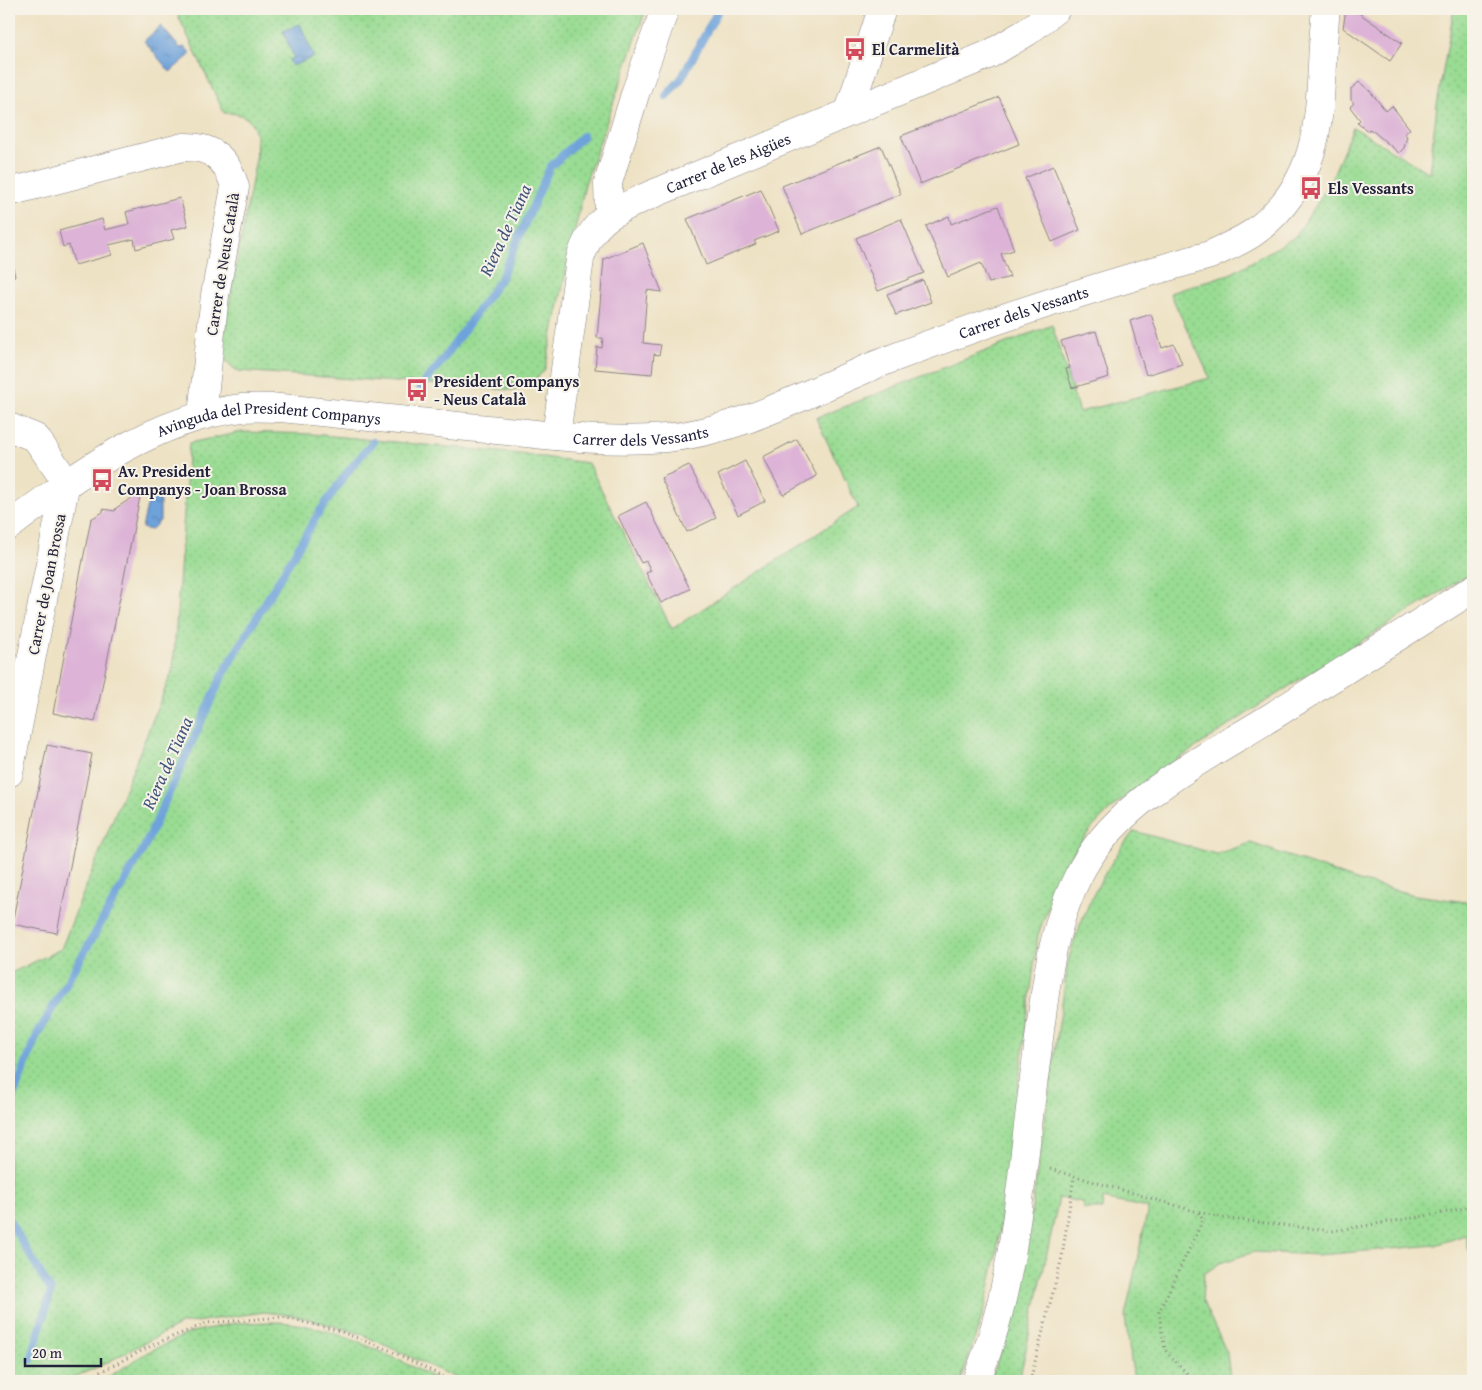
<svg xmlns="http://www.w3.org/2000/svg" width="1482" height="1390" viewBox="0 0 1482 1390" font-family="'Gentium Book Plus',serif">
<defs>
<pattern id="grass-dots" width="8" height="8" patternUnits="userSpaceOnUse" patternTransform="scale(1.25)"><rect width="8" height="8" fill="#99dc93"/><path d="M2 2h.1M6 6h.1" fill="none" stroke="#84bc80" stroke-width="1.8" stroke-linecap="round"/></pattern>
<pattern id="water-ripples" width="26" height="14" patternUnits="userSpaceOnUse" patternTransform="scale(1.25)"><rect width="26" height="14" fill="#6ea2da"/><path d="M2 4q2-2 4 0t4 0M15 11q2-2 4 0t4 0" fill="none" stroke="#5a84b2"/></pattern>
</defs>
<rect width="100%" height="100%" fill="#f7f3e8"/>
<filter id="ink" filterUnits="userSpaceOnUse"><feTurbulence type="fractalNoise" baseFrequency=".02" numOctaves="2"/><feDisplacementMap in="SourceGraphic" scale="10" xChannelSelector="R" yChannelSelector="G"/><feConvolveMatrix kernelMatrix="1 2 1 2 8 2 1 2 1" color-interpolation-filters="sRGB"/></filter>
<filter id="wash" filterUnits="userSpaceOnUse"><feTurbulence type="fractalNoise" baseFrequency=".0096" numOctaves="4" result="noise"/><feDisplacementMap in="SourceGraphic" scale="20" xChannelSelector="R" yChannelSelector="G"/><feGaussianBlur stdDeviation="1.12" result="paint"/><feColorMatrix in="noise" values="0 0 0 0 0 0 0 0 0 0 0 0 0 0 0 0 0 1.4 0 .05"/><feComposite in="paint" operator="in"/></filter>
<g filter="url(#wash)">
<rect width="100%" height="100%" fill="#eee2c4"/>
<path fill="url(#grass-dots)" stroke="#5e7f67" d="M 175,9 L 646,9 L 585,184 L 545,369 C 536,381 526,386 512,390 L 238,371 C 225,363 222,356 222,342 L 256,159 C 258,132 256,112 224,113 Z
M 1454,9 L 1473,9 L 1473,572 C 1385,627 1296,680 1210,738 C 1161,771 1104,803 1072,855 C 1057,879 1048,908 1038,935 L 997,1251 L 985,1307 L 961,1381 L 462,1381 L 359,1333 L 298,1316 L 264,1312 L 181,1324 L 100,1366 L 65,1381 L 9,1380 L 9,974 L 61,949 L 173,669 L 189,443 L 242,432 L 312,434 L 520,454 L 588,463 L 672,629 L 858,507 L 816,418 L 1052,325 L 1079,412 L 1210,378 L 1170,293 L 1232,273 L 1295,237 L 1329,185 L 1353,127 L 1429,173 L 1437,105 Z
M 1134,831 L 1216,854 L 1251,843 L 1359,881 L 1415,895 L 1473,903 L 1473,1265 L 1465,1235 L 1436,1245 L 1319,1255 L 1254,1252 L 1220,1263 L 1204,1274 L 1202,1300 L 1227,1353 L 1230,1378 L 1233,1381 L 1134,1381 L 1125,1317 L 1148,1208 L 1103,1199 L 1102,1209 L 1083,1209 L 1083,1202 L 1059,1198 L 1019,1381 L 990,1381 L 1018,1303 L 1068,962 C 1081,913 1103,871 1134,831 Z
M 236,1323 C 253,1323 273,1321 290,1323 C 343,1330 394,1358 441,1381 L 102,1381 L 148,1352 L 192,1332 Z"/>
<path fill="url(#water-ripples)" stroke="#48628a" d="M 300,24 L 314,57 L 292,66 L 289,60 L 294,58 L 283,31 Z
M 161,26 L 180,48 L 185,47 L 191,54 L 170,72 L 144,41 Z
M 149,497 L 160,500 L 160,521 L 151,530 L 142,528 Z"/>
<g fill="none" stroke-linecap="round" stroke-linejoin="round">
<path stroke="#6ea2da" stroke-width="8" d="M 666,96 L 681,79 L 719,9
M 420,387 L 440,364 L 501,278 L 550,167 L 583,136
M 9,1108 L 37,1035 L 144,848 L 223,674 L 318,514 L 349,470 L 373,442
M 9,1220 L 51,1291 L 31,1360"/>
</g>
<g id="blocks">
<path fill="#ddb4d7" d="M 1346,9 L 1353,9 L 1402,43 L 1390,61 L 1343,28 Z
M 1359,82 L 1369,90 L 1386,111 L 1392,106 L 1410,129 L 1404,134 L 1407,136 L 1404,148 L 1399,153 L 1373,131 L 1369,129 L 1368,131 L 1357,123 L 1360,120 L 1350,107 L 1354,103 L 1351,100 L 1351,89 Z
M 999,97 L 1019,144 L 920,184 L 901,136 Z
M 881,146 L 901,194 L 802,234 L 782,186 Z
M 1053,166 L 1080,230 L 1052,242 L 1025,178 Z
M 761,189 L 779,231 L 754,241 L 756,244 L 706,265 L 687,219 Z
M 180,198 L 188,226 L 171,230 L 174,239 L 136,249 L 134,239 L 109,245 L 112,255 L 75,265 L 69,245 L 63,247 L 59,231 L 102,219 L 105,230 L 129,224 L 126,212 Z
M 998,206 L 1014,250 L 1001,254 L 1010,277 L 989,283 L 981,263 L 948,277 L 926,226 L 949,216 L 951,224 Z
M 901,219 L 924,273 L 878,291 L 856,238 Z
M 643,243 L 662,292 L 647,290 L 643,343 L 661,345 L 659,355 L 654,354 L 652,374 L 595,369 L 597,347 L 602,348 L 603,338 L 597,338 L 604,259 Z
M 9,253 L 15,276 L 9,277 Z
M 923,280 L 931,302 L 896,315 L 887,294 Z
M 1151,314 L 1162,348 L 1174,344 L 1182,364 L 1146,375 L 1130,321 Z
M 1096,331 L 1109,377 L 1072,388 L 1066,369 L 1070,368 L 1061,341 Z
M 797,439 L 817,476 L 783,495 L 763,457 Z
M 745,461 L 765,501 L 738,515 L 718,475 Z
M 689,465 L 716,518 L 687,532 L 661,478 Z
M 141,492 L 95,722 L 53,713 L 91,519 L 103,512 L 103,509 L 115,511 L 116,508 Z
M 646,502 L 690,589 L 661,603 L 646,573 L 651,571 L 646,561 L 641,563 L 618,516 Z
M 47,745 L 92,754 L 57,933 L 12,924 Z"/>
</g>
</g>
<g filter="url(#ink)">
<use href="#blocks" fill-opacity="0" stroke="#888280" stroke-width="1"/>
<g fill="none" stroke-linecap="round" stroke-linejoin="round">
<defs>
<g id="minor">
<path d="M 849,111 L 882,9"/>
<path d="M 9,192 L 183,147 C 213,146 227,159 235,187 L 215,295 L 202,415"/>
<path d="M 609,215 L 608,183 L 636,91 L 665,9"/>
<path d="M 9,427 L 36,438 L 66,482 L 9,773"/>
<path id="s1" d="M 556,436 L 580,259 C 592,220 613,212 648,196 L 990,54 L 1027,32 L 1056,9"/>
<path id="s2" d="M 9,526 C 78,474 154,418 242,408 C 255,407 268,408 281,408 C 353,416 425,423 497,430 C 553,436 610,443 666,438 C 746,430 815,388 888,360 C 993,319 1101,285 1210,255 C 1226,247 1243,241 1257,230 C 1333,170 1316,94 1326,9"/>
<path d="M 976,1381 C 1016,1286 1020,1179 1034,1078 C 1044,1006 1047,931 1083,867 C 1121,799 1207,757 1271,717 C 1339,674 1406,631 1473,589"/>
</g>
</defs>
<use href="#minor" stroke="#888280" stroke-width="29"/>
<path stroke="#888280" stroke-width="3" stroke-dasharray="1 4" stroke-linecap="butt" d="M 1050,1169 L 1198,1212 L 1203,1220 L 1159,1312 L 1165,1350 L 1194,1381
M 1199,1212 L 1223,1218 L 1332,1231 L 1438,1214 L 1473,1206
M 82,1381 L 157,1343 L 207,1323 L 282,1317 L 336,1330 L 389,1350 L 452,1381
M 1030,1381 L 1062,1257 L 1074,1176"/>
<use href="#minor" stroke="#fff" stroke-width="28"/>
</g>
</g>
<defs>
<symbol id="bus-bare" viewBox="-9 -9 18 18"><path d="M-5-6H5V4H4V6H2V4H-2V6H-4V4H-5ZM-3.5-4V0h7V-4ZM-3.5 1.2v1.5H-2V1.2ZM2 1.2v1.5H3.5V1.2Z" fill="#d1495b" stroke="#f7f3e8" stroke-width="2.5" paint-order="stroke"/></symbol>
</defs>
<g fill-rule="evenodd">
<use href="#bus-bare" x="839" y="33" width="32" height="32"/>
<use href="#bus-bare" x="1295" y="172" width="32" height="32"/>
<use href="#bus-bare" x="401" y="374" width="32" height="32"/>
<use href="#bus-bare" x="86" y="464" width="32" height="32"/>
</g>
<g text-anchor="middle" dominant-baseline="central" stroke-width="4" stroke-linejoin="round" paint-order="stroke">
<g font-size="16" font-weight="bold" fill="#22223b" stroke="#f7f3e8" text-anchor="start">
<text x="872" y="49">El Carmelità</text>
<text x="1328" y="188">Els Vessants</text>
<text x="434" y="381">President Companys<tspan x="434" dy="18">- Neus Català</tspan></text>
<text x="118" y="471">Av. President<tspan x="118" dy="18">Companys - Joan Brossa</tspan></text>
</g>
<g font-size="16" fill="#22223b" stroke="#f7f3e8">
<text stroke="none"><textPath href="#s1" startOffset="362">Carrer de les Aigües</textPath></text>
<text transform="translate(222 264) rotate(-81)">Carrer de Neus Català</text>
<text stroke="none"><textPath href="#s2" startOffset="1070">Carrer dels Vessants</textPath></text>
<text stroke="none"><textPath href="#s2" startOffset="290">Avinguda del President Companys</textPath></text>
<text stroke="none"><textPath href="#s2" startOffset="665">Carrer dels Vessants</textPath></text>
<text transform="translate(46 584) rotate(-79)">Carrer de Joan Brossa</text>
</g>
<g font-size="18" font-style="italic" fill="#40557b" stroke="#f7f3e8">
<text transform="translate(505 230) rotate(-65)">Riera de Tiana</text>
<text transform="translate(167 763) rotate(-66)">Riera de Tiana</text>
</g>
</g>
<rect width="1482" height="1390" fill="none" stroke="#f7f3e8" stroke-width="30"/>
<path d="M25 1358v8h76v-8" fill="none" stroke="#22223b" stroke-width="2.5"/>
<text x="32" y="1358" font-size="15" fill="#22223b" stroke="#f7f3e8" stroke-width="4" paint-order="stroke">20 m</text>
</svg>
